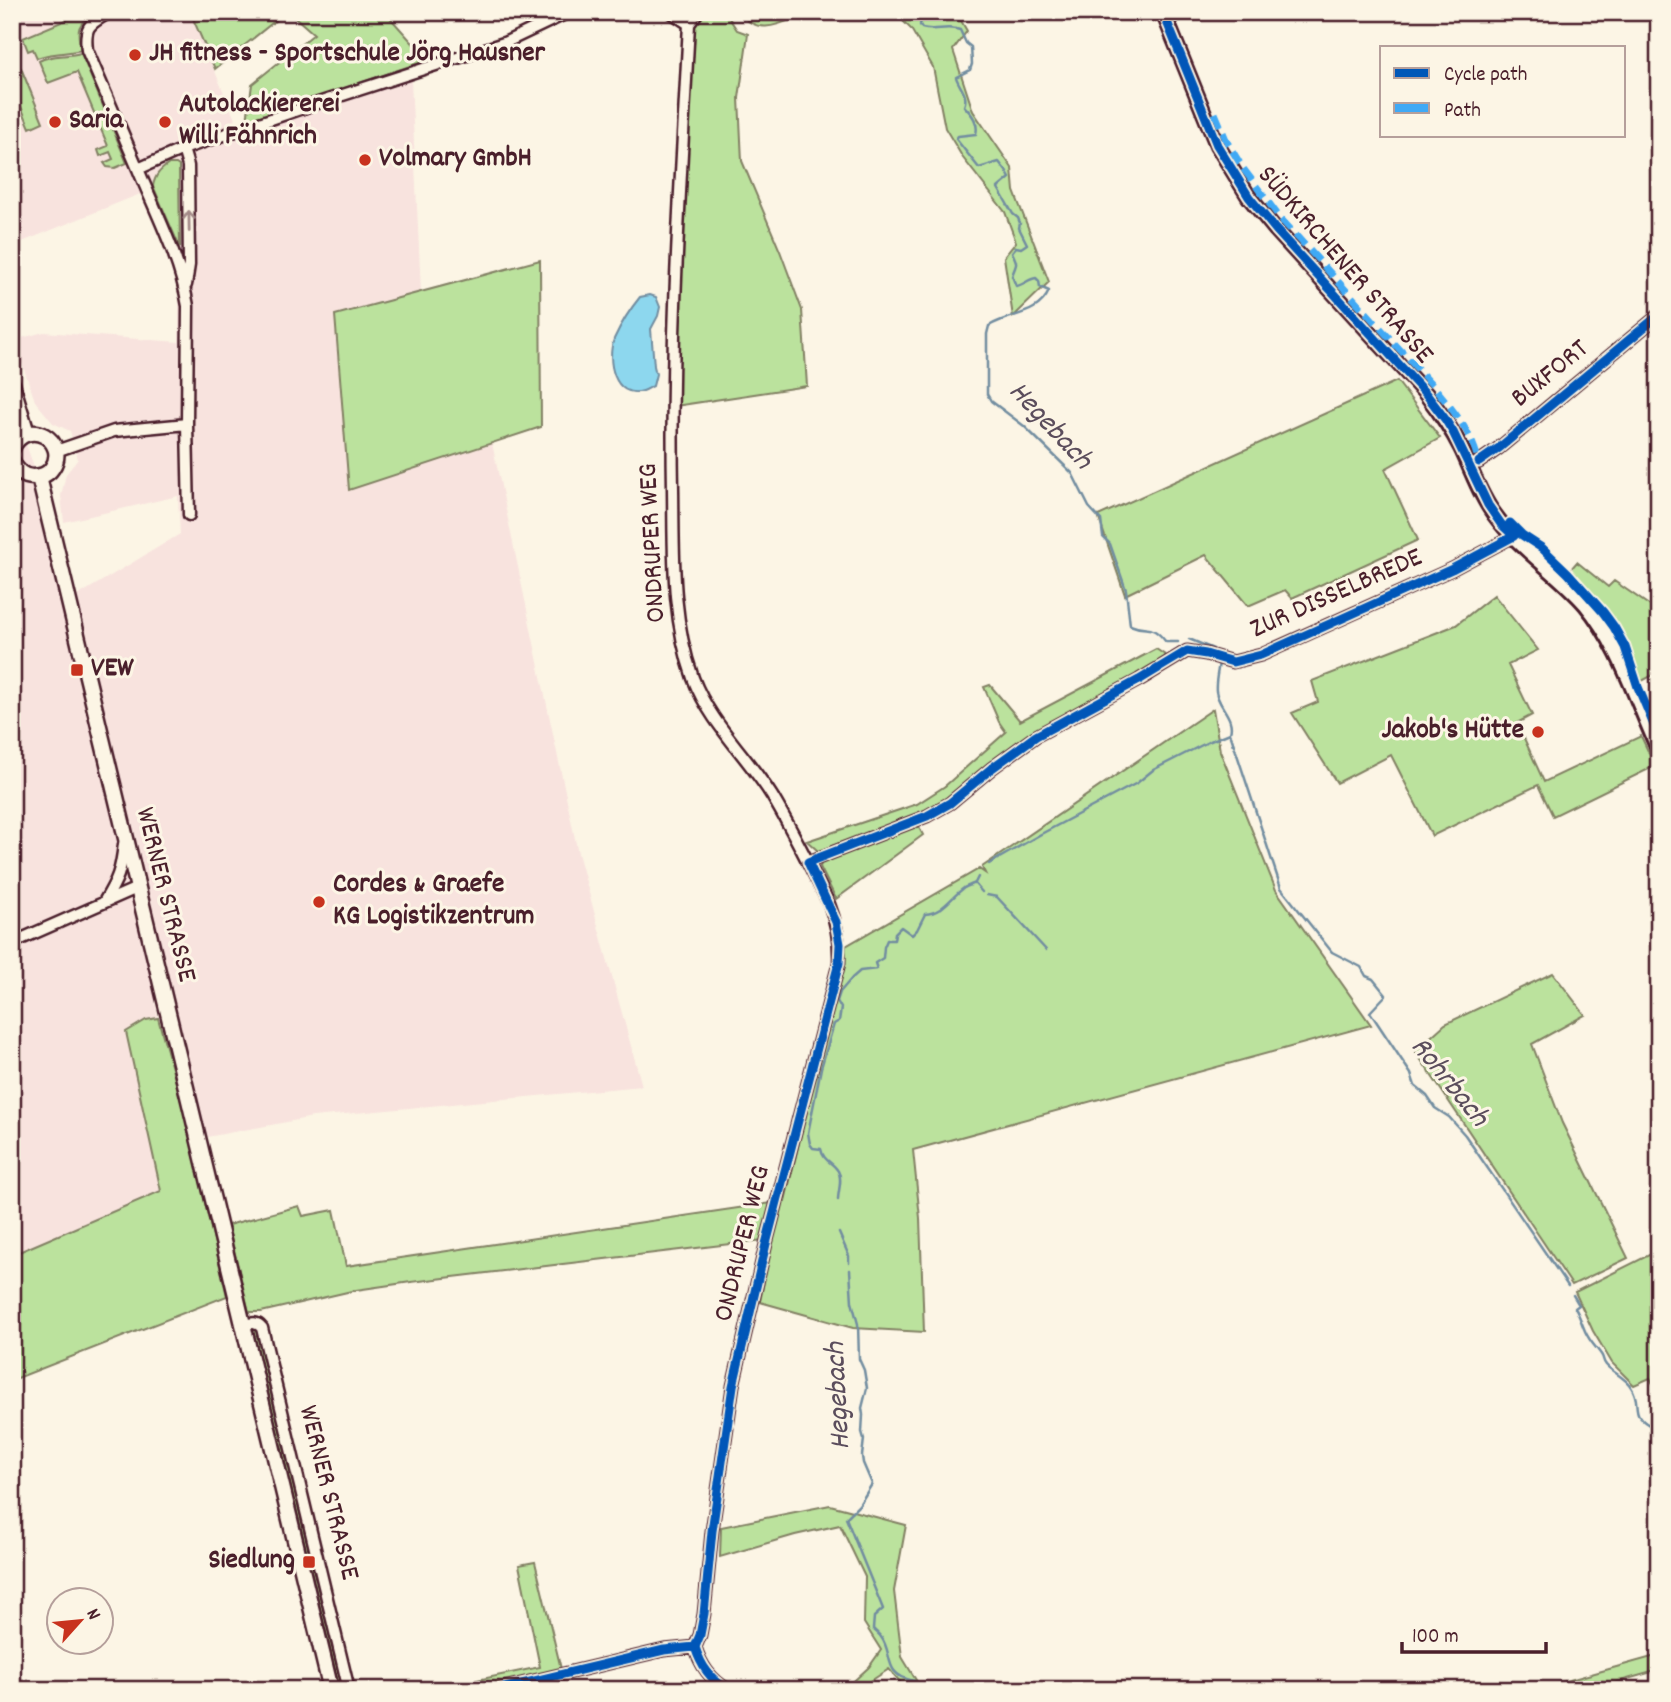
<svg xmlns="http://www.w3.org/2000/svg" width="1671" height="1702" viewBox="0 0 1671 1702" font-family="Dekko,sans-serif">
<rect width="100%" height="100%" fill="#fcf5e5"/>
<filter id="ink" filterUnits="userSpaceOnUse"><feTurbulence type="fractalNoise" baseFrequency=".0143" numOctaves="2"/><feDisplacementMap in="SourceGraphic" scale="14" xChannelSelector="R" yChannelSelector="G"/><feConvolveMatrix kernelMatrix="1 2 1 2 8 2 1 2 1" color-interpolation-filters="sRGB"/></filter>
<g filter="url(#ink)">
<path fill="#f8e3de" d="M 12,12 L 190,12 L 237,124 L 402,69 L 411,80 L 421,291 L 335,315 L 350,490 L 492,443 L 578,853 L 642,1086 L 313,1117 L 207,1137 L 77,596 L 180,534 L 178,496 L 64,522 L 61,496 L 66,474 L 78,459 L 70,431 L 53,423 L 35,401 L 14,340 L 44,332 L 179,342 L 179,297 L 173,275 L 162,244 L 140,194 L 12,246 Z
M 12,400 L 21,431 L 39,480 L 158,1000 L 155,1001 L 158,1018 L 146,1020 L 126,1032 L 162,1191 L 12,1255 Z"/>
<path fill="#bbe29d" stroke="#828064" stroke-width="2" d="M 85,12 L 96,12 C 77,23 76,29 81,50 C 66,54 52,52 37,58 L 33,49 L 28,51 L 23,38 Z
M 190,12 L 286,12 L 215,69 Z
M 289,12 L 385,12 L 428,60 L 247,121 L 252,84 L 314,34 Z
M 704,12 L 725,12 L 737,30 L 748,34 L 739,98 L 742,161 L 780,251 L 802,310 L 807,386 L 675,406 L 694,26 Z
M 740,12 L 830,12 L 803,21 L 800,16 C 778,25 756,36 740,12 Z
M 894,12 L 956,12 L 967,31 L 953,50 L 973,111 L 1012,168 L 1014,191 L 1049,282 L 1013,317 L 1004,257 L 1016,242 L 1005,212 L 963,158 L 945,128 L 933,67 L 911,29 Z
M 81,53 L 127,163 L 115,168 L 107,167 L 104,163 L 113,159 L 110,152 L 100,156 L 98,150 L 108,146 L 77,72 L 48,83 L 39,61 C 52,54 66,57 81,53 Z
M 21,68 L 43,122 L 30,128 L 17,97 L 12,98 L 12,72 Z
M 169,164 L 176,164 L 179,166 L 180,248 L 153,186 C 155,175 160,170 169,164 Z
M 540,260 L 541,427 L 349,490 L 335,315 Z
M 1397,381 L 1440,438 L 1385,469 L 1418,540 L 1292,598 L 1285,590 L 1248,606 L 1206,555 L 1125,595 L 1098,516 Z
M 1577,562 L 1608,587 L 1614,581 L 1659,612 L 1659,672 L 1640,682 L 1628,645 L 1616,625 L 1570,570 Z
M 1494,595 L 1538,650 L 1508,665 L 1532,715 L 1517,723 L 1544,782 L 1641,736 L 1655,766 L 1553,816 L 1538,785 L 1432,836 L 1391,755 L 1337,783 L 1292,713 L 1318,702 L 1312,681 L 1456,625 Z
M 1156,649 L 1168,657 L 1034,733 L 950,798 L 925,813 L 818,851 L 807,841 L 917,804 L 945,786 L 1006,732 L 999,722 L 984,687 L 990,685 L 1020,721 Z
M 1213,709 L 1220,751 L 1276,890 L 1371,1025 L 913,1150 L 920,1218 L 924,1332 L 853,1328 L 760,1302 L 772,1239 L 411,1282 L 356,1290 L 261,1312 L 249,1312 L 228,1225 L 299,1206 L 303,1216 L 334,1210 L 346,1266 L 785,1201 L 846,946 L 979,869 L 985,873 L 982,867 Z
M 917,824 L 923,835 L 836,899 L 820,867 L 823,858 Z
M 1553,973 L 1585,1015 L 1532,1044 L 1562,1123 L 1628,1258 L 1572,1285 L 1415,1051 L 1445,1024 Z
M 158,1018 L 184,1112 L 227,1296 L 15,1379 L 12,1372 L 12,1255 L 161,1191 L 126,1032 L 146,1020 Z
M 1659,1250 L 1659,1395 L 1650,1378 L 1634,1385 L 1612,1363 L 1593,1331 L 1575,1292 Z
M 252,1328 L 257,1329 L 260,1333 L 346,1690 L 340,1690 Z
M 830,1505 L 906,1525 L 894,1591 L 902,1657 L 922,1690 L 907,1690 L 889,1669 L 857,1690 L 844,1690 L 869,1667 L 881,1650 L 864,1623 L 865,1577 L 840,1525 L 795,1535 L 720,1557 L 721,1527 Z
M 535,1562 L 561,1669 L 476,1690 L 429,1690 L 540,1667 L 519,1565 Z
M 1659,1655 L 1659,1670 L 1589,1690 L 1534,1690 Z"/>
<path fill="#8dd7ee" stroke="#728da0" stroke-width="2" d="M 650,295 L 656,297 L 660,307 L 658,316 L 651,329 L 654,366 L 656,374 L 653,386 C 649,388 646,390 643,391 C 614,400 606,359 614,339 C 620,326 631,308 640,297 Z"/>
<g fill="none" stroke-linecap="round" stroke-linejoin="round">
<path stroke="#728da0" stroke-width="2.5" d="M 923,12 L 920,25 L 922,28 C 935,32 947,25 960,30 L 966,43 L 971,47 L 972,64 L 970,70 L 956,77 C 959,87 969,95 964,106 C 972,114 979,123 976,134 L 958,136 L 956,139 L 979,168 L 999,162 L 1006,171 L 1010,178 L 998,188 L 1013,214 L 1018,218 L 1020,223 L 1019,228 L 1027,244 L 1021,248 L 1016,247 L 1012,252 C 1019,267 1016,262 1012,276 L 1016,286 C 1024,285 1028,279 1036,278 L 1039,281 L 1040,287 L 1049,291 C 1038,316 1010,313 989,326 L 987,334 L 987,394 L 991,401 L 1024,426 L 1072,473 L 1089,507 L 1101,520 L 1103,537 L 1110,544 L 1126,590 L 1130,625 C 1149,633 1150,622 1166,642 L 1178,642
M 1189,639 L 1213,649
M 1230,733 L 1281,888 L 1332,952 L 1361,967 L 1366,976 L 1373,979 L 1386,995 L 1370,1012 L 1411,1074 L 1415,1086 L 1427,1096 L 1435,1108 L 1449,1117 L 1465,1135 L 1568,1286
M 989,864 L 1041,834 L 1137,783 L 1153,770 L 1208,742 L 1230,733 C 1235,717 1218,707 1216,691 C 1215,682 1218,671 1219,662
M 975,884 L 982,892
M 987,895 L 997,897 L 1046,950
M 838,1200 C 838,1191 843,1179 838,1171 C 833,1162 823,1161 821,1149 L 813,1148 L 810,1144 L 808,1133 L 821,1068 L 834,1024 L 839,1021 L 841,1008 L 837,1001 L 840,992 L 852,978 L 860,971 L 877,969 L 875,963 L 883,958 L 884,947 L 887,940 L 894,940 L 895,933 L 901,927 L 912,935 L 917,930 L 925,914 C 943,913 951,897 964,888 C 965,887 974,884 975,883 L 978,877
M 839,1233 L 849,1256 L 849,1263
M 850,1270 L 852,1302 L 858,1324 L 859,1359 L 864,1370 L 867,1388 L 862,1408 L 863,1415 L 862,1432 L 864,1439 L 862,1456 L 863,1463 L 872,1484 L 859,1505 L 846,1518 L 883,1609 L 874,1617 L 873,1629 C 876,1632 879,1634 881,1637 C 894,1654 882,1675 914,1681 L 916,1690
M 1573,1295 L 1579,1305 L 1575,1308 C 1580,1316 1582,1325 1586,1333 C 1590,1342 1597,1348 1602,1356 C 1604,1360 1603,1362 1606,1365 C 1613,1373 1625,1377 1631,1387 C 1643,1404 1627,1414 1653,1427"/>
<defs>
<path id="minor" d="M 110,12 C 90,24 84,25 87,50 L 138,169 L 183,149 L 318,103 L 504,43 L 569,12
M 671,12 L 689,24
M 698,12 L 689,24 C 681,179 670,334 673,489 C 674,554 671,616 693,678 C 710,723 747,756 772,796 C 793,831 811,868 829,904 C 837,924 840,941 839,963 L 766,1244 L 733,1386 L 712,1531 L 704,1614 L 700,1635 L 695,1647 C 701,1666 710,1679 728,1690
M 183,149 L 188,166 L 189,265 L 186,285
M 138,169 C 156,213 180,258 188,306 L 187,424 L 189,515
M 56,451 L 114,431 L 187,424
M 1469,466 L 1479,462 L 1499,448 L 1659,315
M 808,862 L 927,816 L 950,803 L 992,768 L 1036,736 L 1139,680 L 1187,651 L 1206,654 L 1233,662 L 1261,655 L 1452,569 L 1514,536
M 104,902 C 118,879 121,871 124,844
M 12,943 L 137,888
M 243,1325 C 251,1323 257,1321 262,1328 L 349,1690
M 496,1690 L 664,1650 L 695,1647"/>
<path id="tertiary" d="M 1163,12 L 1217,145 L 1249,197 L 1276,230 L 1426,394 C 1439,411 1451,428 1461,448 C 1472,470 1479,494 1494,514 C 1519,549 1557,572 1585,604 C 1620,646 1636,701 1659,751"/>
<path id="secondary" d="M 12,384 L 27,433
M 12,448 C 28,415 70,442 52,468 C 48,474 41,477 33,477 C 23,477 16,470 12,461
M 39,477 L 331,1690"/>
</defs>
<use href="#minor" stroke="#4a1f2b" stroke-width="15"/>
<use href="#tertiary" stroke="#4a1f2b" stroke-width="18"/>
<use href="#secondary" stroke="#4a1f2b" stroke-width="19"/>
<use href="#minor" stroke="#fcf5e5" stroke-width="10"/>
<use href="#tertiary" stroke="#fcf5e5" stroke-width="12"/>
<use href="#secondary" stroke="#fcf5e5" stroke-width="14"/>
<path stroke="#3fa9f5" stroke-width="7" stroke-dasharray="14 7" stroke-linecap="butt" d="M 1215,113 L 1227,142 L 1242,167 L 1280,218 L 1435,388 C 1453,410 1475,436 1479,466"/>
<defs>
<path id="cycleway" d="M 1479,462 L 1499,448 L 1659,315
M 1510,523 L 1522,535 L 1542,548 L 1568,573 L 1603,612 L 1614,627 L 1625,647 L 1638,687 L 1659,737
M 496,1690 L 664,1650 L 695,1647
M 728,1690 C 710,1679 701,1666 695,1647 L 700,1635 L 704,1614 L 712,1531 L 733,1386 L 766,1244 L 839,963 L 840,944 L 836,922 L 808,862 L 927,816 L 950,803 L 992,768 L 1036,736 L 1139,680 L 1187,651 L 1206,654 L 1233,662 L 1261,655 L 1452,569 L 1514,536 L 1501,524 L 1488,505 L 1453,432 L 1445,419 L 1426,394 L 1276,230 L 1249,197 L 1217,145 L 1163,12"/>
</defs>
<use href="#cycleway" stroke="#fcf5e5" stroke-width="13"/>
<use href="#cycleway" stroke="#0057b8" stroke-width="9"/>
</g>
<defs><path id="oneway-shaft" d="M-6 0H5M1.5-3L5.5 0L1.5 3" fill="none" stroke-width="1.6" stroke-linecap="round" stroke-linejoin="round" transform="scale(1.75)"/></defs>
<use stroke="#a38a88" href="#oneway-shaft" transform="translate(189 221) rotate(-91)"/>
</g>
<g fill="#c8321e" stroke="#fcf5e5" stroke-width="2.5">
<circle cx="135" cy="55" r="7"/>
<circle cx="55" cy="122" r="7"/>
<circle cx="165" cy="122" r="7"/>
<circle cx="365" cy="160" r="7"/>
<rect x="70" y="663" width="14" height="14" rx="3.5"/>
<circle cx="1538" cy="732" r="7"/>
<circle cx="319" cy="902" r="7"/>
<rect x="302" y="1555" width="14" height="14" rx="3.5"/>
</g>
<g text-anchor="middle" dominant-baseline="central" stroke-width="6" stroke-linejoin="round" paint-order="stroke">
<g font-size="28" font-weight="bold" fill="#4a1f2b" stroke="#fcf5e5" text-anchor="start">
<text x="149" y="55">JH fitness - Sportschule Jörg Hausner</text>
<text x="179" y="106">Autolackiererei<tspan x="179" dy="32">Willi Fähnrich</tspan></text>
<text x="69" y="122">Saria</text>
<text x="379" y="160">Volmary GmbH</text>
<text x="91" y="670">VEW</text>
<text x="1524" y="732" text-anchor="end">Jakob's Hütte</text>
<text x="333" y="886">Cordes &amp; Graefe<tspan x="333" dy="32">KG Logistikzentrum</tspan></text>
<text x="295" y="1562" text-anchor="end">Siedlung</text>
</g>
<g font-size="28" fill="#4a1f2b" stroke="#fcf5e5">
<text transform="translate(1344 266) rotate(49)">SÜDKIRCHENER STRASSE</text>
<text transform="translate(1551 375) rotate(-39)">BUXFORT</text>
<text transform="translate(654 543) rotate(-93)">ONDRUPER WEG</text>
<text transform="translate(1337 595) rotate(-24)">ZUR DISSELBREDE</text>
<text transform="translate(164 895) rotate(76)">WERNER STRASSE</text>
<text transform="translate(744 1244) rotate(-76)">ONDRUPER WEG</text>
<text transform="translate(327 1493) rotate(76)">WERNER STRASSE</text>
</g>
<g font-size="30" font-style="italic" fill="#5b4d5c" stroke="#fcf5e5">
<text transform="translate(1049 427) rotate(47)">Hegebach</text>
<text transform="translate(1448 1083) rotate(51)">Rohrbach</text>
<text transform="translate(840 1396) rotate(-93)">Hegebach</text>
</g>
</g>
<rect width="1671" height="1702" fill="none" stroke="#fcf5e5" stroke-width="42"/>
<rect x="21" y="21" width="1629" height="1660" fill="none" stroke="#4a1f2b" stroke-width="2.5" filter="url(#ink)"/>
<rect x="1380" y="46" width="245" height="91" fill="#fcf5e5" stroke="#b59f9b" stroke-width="2"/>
<rect x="1394" y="68" width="35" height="10" fill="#0057b8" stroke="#b59f9b" stroke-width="2"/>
<text x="1444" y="80" font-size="21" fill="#4a1f2b">Cycle path</text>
<rect x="1394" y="103" width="35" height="10" fill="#3fa9f5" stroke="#b59f9b" stroke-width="2"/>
<text x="1444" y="116" font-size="21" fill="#4a1f2b">Path</text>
<g transform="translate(80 1621) rotate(63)"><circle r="33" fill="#fcf5e5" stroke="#b59f9b" stroke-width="2"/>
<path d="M0-5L12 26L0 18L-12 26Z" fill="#c8321e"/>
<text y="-10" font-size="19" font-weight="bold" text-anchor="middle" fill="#4a1f2b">N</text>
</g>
<path d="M1402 1642v10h144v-10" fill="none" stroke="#4a1f2b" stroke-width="3.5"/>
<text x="1412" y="1642" font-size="21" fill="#4a1f2b" stroke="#fcf5e5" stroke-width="5" paint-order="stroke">100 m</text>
</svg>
